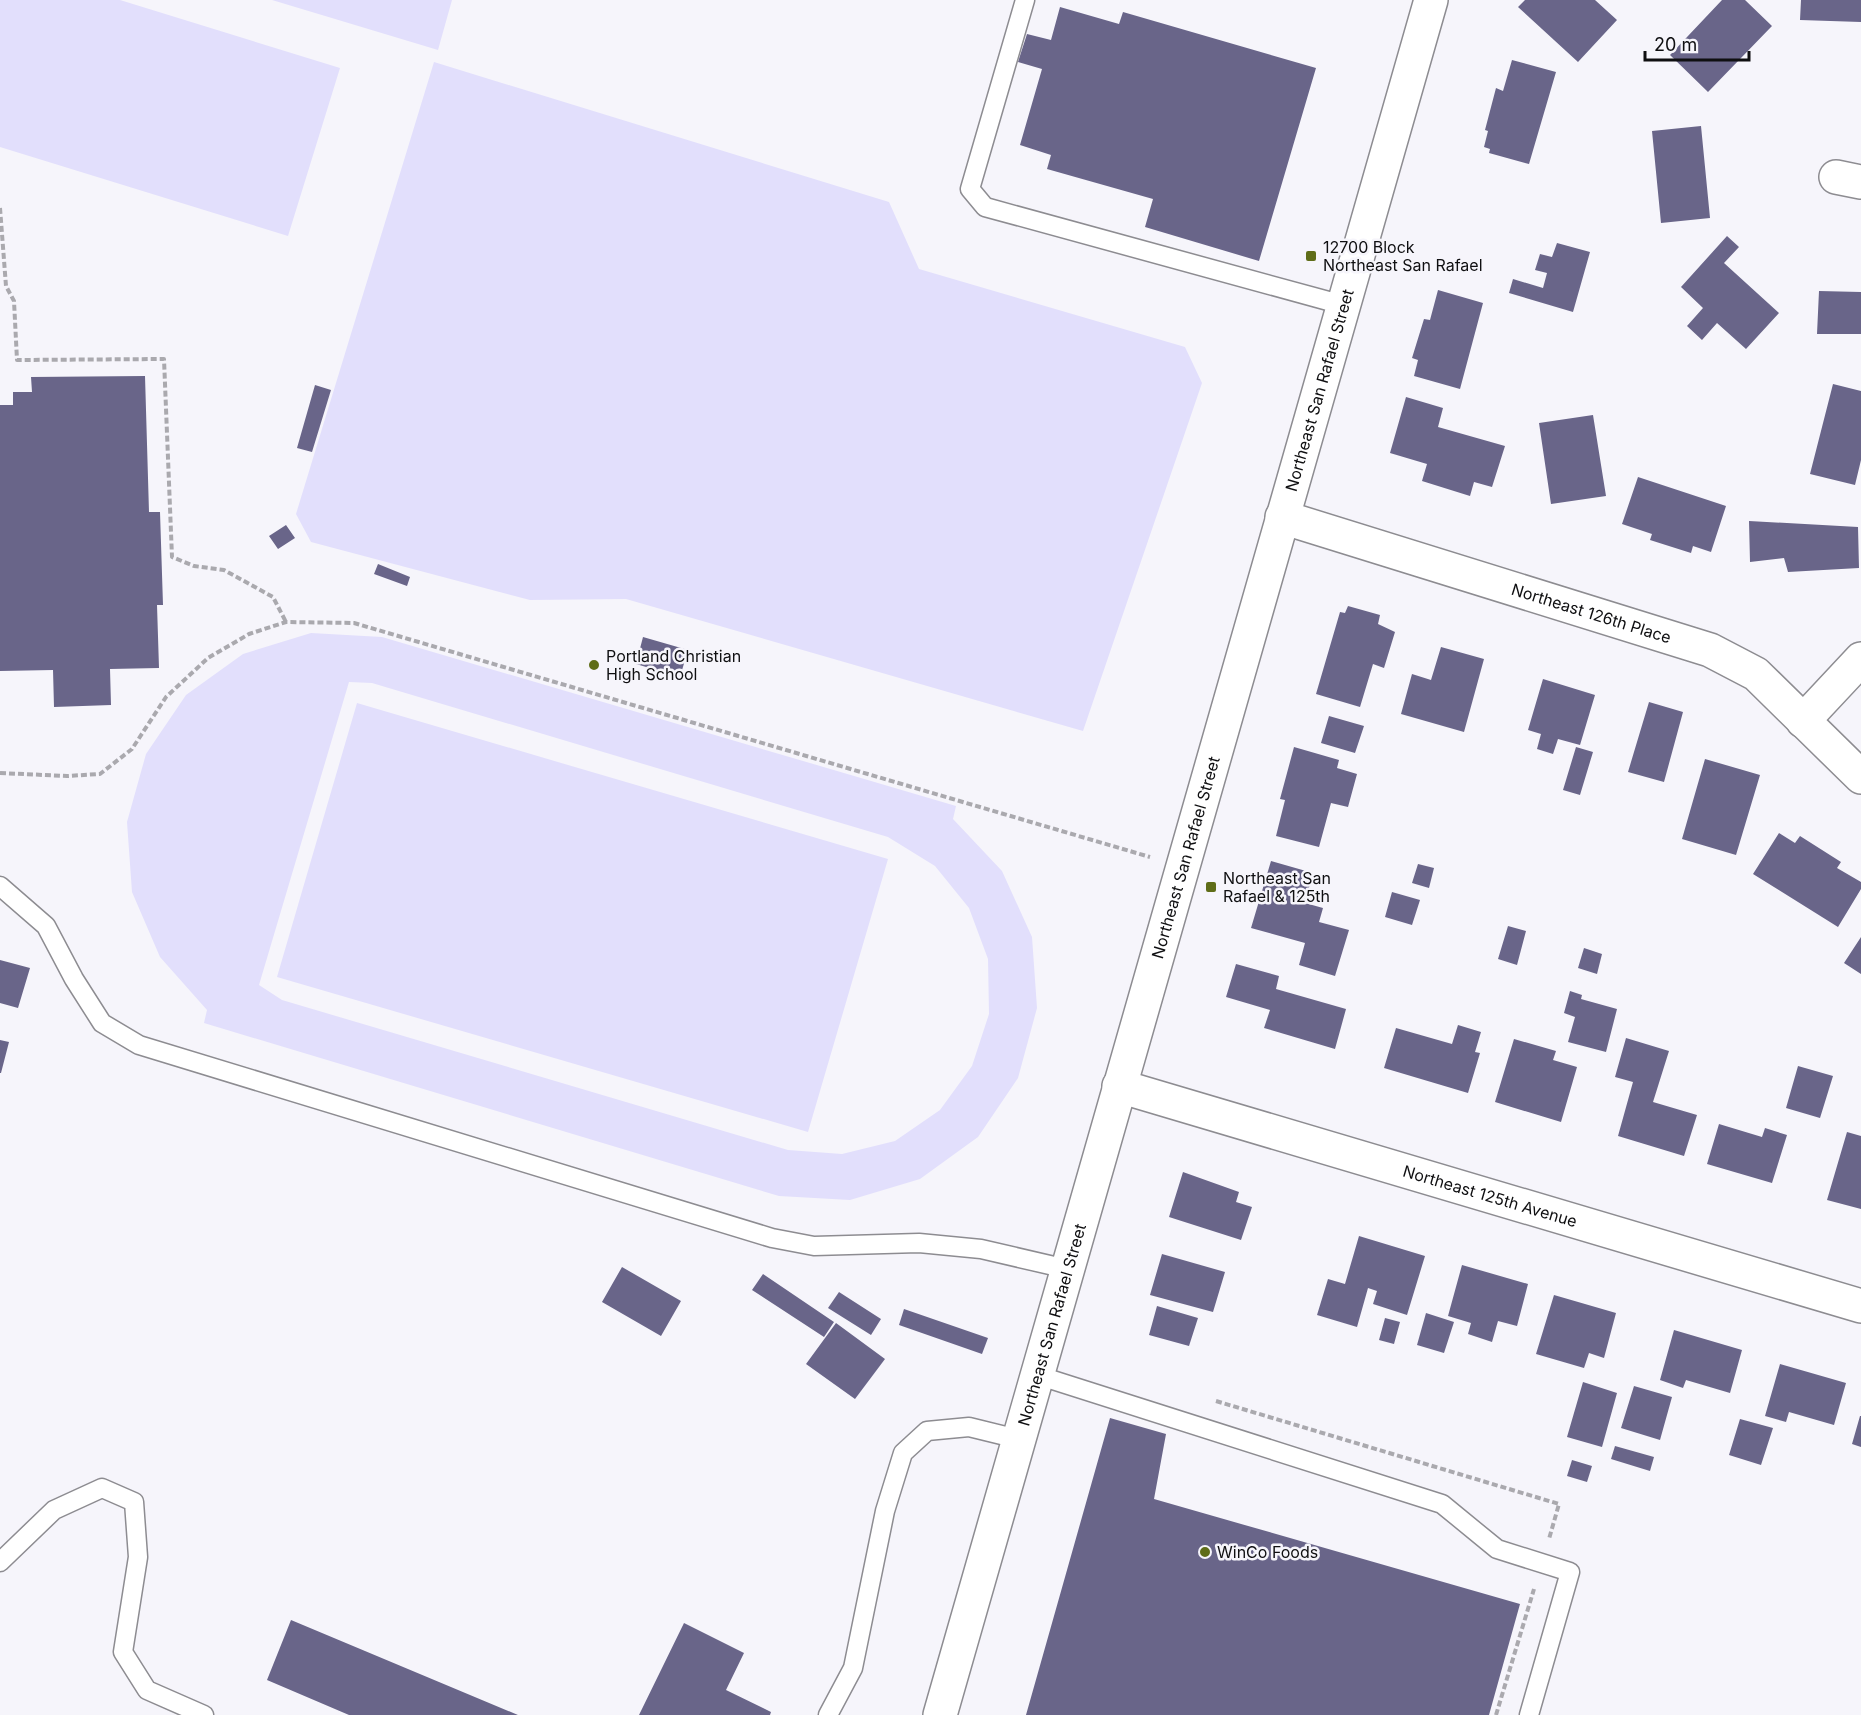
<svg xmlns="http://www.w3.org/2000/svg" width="1861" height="1715" viewBox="0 0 1861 1715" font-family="Inter,sans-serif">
<rect width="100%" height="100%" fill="#f6f5fb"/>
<path fill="#e2dffc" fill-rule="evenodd" d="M 0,0 L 120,0 L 340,68 L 288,236 L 0,147 Z
M 272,0 L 452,0 L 438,50 Z
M 434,62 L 889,202 L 919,269 L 1185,347 L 1202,383 L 1083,731 L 626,599 L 530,600 L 311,542 L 296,514 Z
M 311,633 L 382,637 L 956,806 L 953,819 L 1002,871 L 1032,937 L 1037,1008 L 1018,1078 L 978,1137 L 920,1179 L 850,1200 L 779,1196 L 204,1023 L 207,1010 L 160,957 L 132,892 L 127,822 L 146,754 L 186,695 L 243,654 ZM 349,682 L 372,683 L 888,837 L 935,866 L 969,908 L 988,959 L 989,1014 L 972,1066 L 940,1110 L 895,1141 L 842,1154 L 788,1150 L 282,1000 L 259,985 Z
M 357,703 L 888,859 L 808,1132 L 277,977 Z"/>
<path fill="#696589" d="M 1525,0 L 1595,0 L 1617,20 L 1578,62 L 1518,7 Z
M 1722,0 L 1745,0 L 1772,26 L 1708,92 L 1670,55 Z
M 1801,0 L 1861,0 L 1861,22 L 1800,20 Z
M 1060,7 L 1119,24 L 1123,12 L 1316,68 L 1259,261 L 1145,227 L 1153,199 L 1047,169 L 1051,155 L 1020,145 L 1042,69 L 1018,62 L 1027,34 L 1051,40 Z
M 1512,60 L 1556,72 L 1529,164 L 1489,153 L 1490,149 L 1484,147 L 1488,131 L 1485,130 L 1496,88 L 1503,91 Z
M 1701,126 L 1710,218 L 1661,223 L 1652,131 Z
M 1727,236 L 1739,247 L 1724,263 L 1779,313 L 1746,349 L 1717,323 L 1702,340 L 1687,326 L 1703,308 L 1681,287 Z
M 1557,243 L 1590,252 L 1573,312 L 1509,293 L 1513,279 L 1543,288 L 1547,273 L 1535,270 L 1540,254 L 1552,257 Z
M 1438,290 L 1483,303 L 1460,389 L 1414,376 L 1418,360 L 1412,358 L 1424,319 L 1430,320 Z
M 1819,291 L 1861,292 L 1861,334 L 1817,334 Z
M 145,376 L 149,512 L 160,512 L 163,605 L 157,605 L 159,668 L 110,669 L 111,705 L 54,707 L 53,670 L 0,671 L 0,405 L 13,405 L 13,392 L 32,392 L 31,377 Z
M 1833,384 L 1861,391 L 1861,460 L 1855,485 L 1810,474 Z
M 315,385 L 331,390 L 312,452 L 297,448 Z
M 1406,397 L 1443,408 L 1438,427 L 1505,446 L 1492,487 L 1474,482 L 1470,496 L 1422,481 L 1427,464 L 1390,453 Z
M 1593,415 L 1606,496 L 1551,504 L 1539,423 Z
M 1638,477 L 1726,506 L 1711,552 L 1693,546 L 1691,553 L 1650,540 L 1652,534 L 1622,524 Z
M 1749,521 L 1858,527 L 1859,568 L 1788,572 L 1784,558 L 1750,562 Z
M 286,525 L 295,538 L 278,549 L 269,536 Z
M 378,564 L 410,577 L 407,586 L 374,574 Z
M 1348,606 L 1380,615 L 1378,624 L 1395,632 L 1384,668 L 1373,664 L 1360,707 L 1316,694 L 1340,612 L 1345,613 Z
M 643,637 L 688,650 L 680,677 L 636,664 Z
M 1441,647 L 1484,659 L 1464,732 L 1401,714 L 1412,674 L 1431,680 Z
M 1543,679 L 1595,695 L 1580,745 L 1558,739 L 1553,754 L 1537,749 L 1541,734 L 1528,730 Z
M 1649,702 L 1683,712 L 1664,782 L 1628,772 Z
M 1329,716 L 1364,726 L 1355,753 L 1321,743 Z
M 1294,747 L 1339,760 L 1337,768 L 1357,774 L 1348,807 L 1331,803 L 1319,847 L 1276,836 L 1285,800 L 1280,799 Z
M 1576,747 L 1593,752 L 1580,795 L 1563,790 Z
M 1705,759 L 1760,775 L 1736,855 L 1682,839 Z
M 1779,833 L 1795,843 L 1800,836 L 1841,862 L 1837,868 L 1861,882 L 1861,889 L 1838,927 L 1753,874 Z
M 1271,861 L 1313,873 L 1305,903 L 1323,908 L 1319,922 L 1349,930 L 1335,976 L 1299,965 L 1305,943 L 1251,928 Z
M 1418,864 L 1434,868 L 1429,888 L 1412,883 Z
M 1392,892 L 1420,900 L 1412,925 L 1385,917 Z
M 1508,926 L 1526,931 L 1517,965 L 1498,959 Z
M 1861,937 L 1861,974 L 1844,963 Z
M 1584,948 L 1602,954 L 1597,974 L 1578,968 Z
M 0,960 L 30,968 L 18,1008 L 0,1003 Z
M 1236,964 L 1279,976 L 1276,989 L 1346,1009 L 1335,1049 L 1264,1028 L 1270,1010 L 1226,997 Z
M 1570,991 L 1582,995 L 1581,999 L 1617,1009 L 1606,1052 L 1568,1042 L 1575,1017 L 1564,1013 Z
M 1458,1025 L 1481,1032 L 1475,1052 L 1480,1053 L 1468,1093 L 1384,1068 L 1396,1028 L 1452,1044 Z
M 1626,1038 L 1669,1051 L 1653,1102 L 1697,1115 L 1684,1156 L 1618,1136 L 1633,1082 L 1615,1077 Z
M 1514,1039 L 1556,1051 L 1553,1060 L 1577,1067 L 1561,1122 L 1495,1102 Z
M 0,1040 L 9,1042 L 1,1073 L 0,1073 Z
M 1798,1066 L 1833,1076 L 1820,1118 L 1786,1108 Z
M 1719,1124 L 1762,1137 L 1765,1128 L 1787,1135 L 1772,1183 L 1707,1164 Z
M 1847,1132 L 1861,1136 L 1861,1209 L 1827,1200 Z
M 1183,1172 L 1239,1192 L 1236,1202 L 1252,1207 L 1241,1240 L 1169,1217 Z
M 1359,1236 L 1425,1256 L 1407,1315 L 1373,1304 L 1377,1291 L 1368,1288 L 1357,1327 L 1317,1315 L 1328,1279 L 1345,1284 Z
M 1162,1254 L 1225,1272 L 1213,1312 L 1150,1295 Z
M 1462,1265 L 1528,1284 L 1517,1326 L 1498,1321 L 1492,1342 L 1468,1334 L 1471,1323 L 1448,1316 Z
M 622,1267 L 681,1301 L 661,1336 L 602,1302 Z
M 763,1274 L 834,1322 L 824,1337 L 752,1290 Z
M 839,1292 L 881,1319 L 871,1335 L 828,1308 Z
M 1554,1295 L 1616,1313 L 1604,1358 L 1589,1353 L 1584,1368 L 1536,1354 Z
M 1157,1306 L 1198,1318 L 1189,1346 L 1149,1335 Z
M 904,1309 L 988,1338 L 982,1354 L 899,1325 Z
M 1426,1313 L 1454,1322 L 1444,1353 L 1417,1345 Z
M 1385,1318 L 1400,1322 L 1394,1344 L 1379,1340 Z
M 836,1323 L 885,1359 L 855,1399 L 806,1364 Z
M 1674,1330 L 1742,1350 L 1730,1393 L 1686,1380 L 1683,1388 L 1660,1380 Z
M 1780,1364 L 1846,1383 L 1834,1425 L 1789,1412 L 1786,1422 L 1765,1416 Z
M 1583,1382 L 1617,1393 L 1602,1447 L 1567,1437 Z
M 1634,1386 L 1672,1397 L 1660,1440 L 1621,1428 Z
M 1860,1416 L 1861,1416 L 1861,1447 L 1852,1444 Z
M 1110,1418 L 1166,1434 L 1154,1499 L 1520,1604 L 1489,1715 L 1026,1715 Z
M 1740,1419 L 1773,1428 L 1761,1465 L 1729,1455 Z
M 1615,1446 L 1654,1457 L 1650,1471 L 1611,1459 Z
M 1572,1460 L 1592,1466 L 1587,1482 L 1567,1476 Z
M 291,1620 L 518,1715 L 349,1715 L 267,1680 Z
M 684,1623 L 744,1653 L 726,1690 L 771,1712 L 770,1715 L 639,1715 Z"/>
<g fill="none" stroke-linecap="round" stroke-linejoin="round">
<defs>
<path id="lane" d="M 1025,0 L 970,189 L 985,207 L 1343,305
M 0,886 L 46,926 L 74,979 L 102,1023 L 139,1045 L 772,1238 L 814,1246 L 919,1243 L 981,1249 L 1067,1269
M 1037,1375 L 1442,1504 L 1497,1549 L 1570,1572 L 1529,1715
M 0,1562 L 54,1510 L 102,1488 L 134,1502 L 138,1557 L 123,1652 L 147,1690 L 204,1715
M 828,1715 L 853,1668 L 885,1511 L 903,1453 L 927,1431 L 969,1427 L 1018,1439"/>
<g id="street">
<path d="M 1836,177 L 1861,182"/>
<path id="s1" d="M 1282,517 L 1710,650 L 1756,674 L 1861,777"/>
<path d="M 1803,721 L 1861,659"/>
<path id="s2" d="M 1119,1086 L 1861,1306"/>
</g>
<g id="secondary">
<path id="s3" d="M 940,1715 L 1431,0"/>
</g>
</defs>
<use href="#lane" stroke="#8d8c91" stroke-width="21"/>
<use href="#street" stroke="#8d8c91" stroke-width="36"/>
<use href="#secondary" stroke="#8d8c91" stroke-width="36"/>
<path stroke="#aaa9ae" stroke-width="4" stroke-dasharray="6 3" stroke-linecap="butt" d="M 0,208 L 6,286 L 14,301 L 17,360 L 164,359 L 172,557 L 194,566 L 224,570 L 273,597 L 286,622
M 0,773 L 67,776 L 100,774 L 132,749 L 166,697 L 208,658 L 249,634 L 286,622 L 354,623 L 1150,857
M 1216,1401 L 1559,1504 L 1549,1539
M 1496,1715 L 1534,1589"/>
<use href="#lane" stroke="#fff" stroke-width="18"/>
<use href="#street" stroke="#fff" stroke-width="33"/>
<use href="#secondary" stroke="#fff" stroke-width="33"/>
</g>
<g fill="#5f6d18" stroke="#f6f5fb" stroke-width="2">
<rect x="1305" y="250" width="12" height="12" rx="3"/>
<circle cx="594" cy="665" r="6"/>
<rect x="1205" y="881" width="12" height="12" rx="3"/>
<circle cx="1205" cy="1552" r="6"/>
</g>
<g text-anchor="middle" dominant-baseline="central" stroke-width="5" stroke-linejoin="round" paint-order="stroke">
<g font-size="16" fill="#0f0f11" stroke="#f6f5fb" text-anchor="start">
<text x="1323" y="247">12700 Block<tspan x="1323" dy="18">Northeast San Rafael</tspan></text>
<text x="606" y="656">Portland Christian<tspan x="606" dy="18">High School</tspan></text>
<text x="1223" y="878">Northeast San<tspan x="1223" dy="18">Rafael &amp; 125th</tspan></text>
<text x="1217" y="1552">WinCo Foods</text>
</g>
<g font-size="16" fill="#0f0f11" stroke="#f6f5fb">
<text stroke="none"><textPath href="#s3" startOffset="1378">Northeast San Rafael Street</textPath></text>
<text stroke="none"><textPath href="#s1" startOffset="324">Northeast 126th Place</textPath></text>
<text stroke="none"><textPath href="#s3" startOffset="892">Northeast San Rafael Street</textPath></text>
<text stroke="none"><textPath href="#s2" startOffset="387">Northeast 125th Avenue</textPath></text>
<text stroke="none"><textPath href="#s3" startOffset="406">Northeast San Rafael Street</textPath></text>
</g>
</g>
<path d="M1645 51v9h104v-9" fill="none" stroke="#0f0f11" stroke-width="3"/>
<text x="1654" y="51" font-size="18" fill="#0f0f11" stroke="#f6f5fb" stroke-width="4.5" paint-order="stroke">20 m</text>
</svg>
